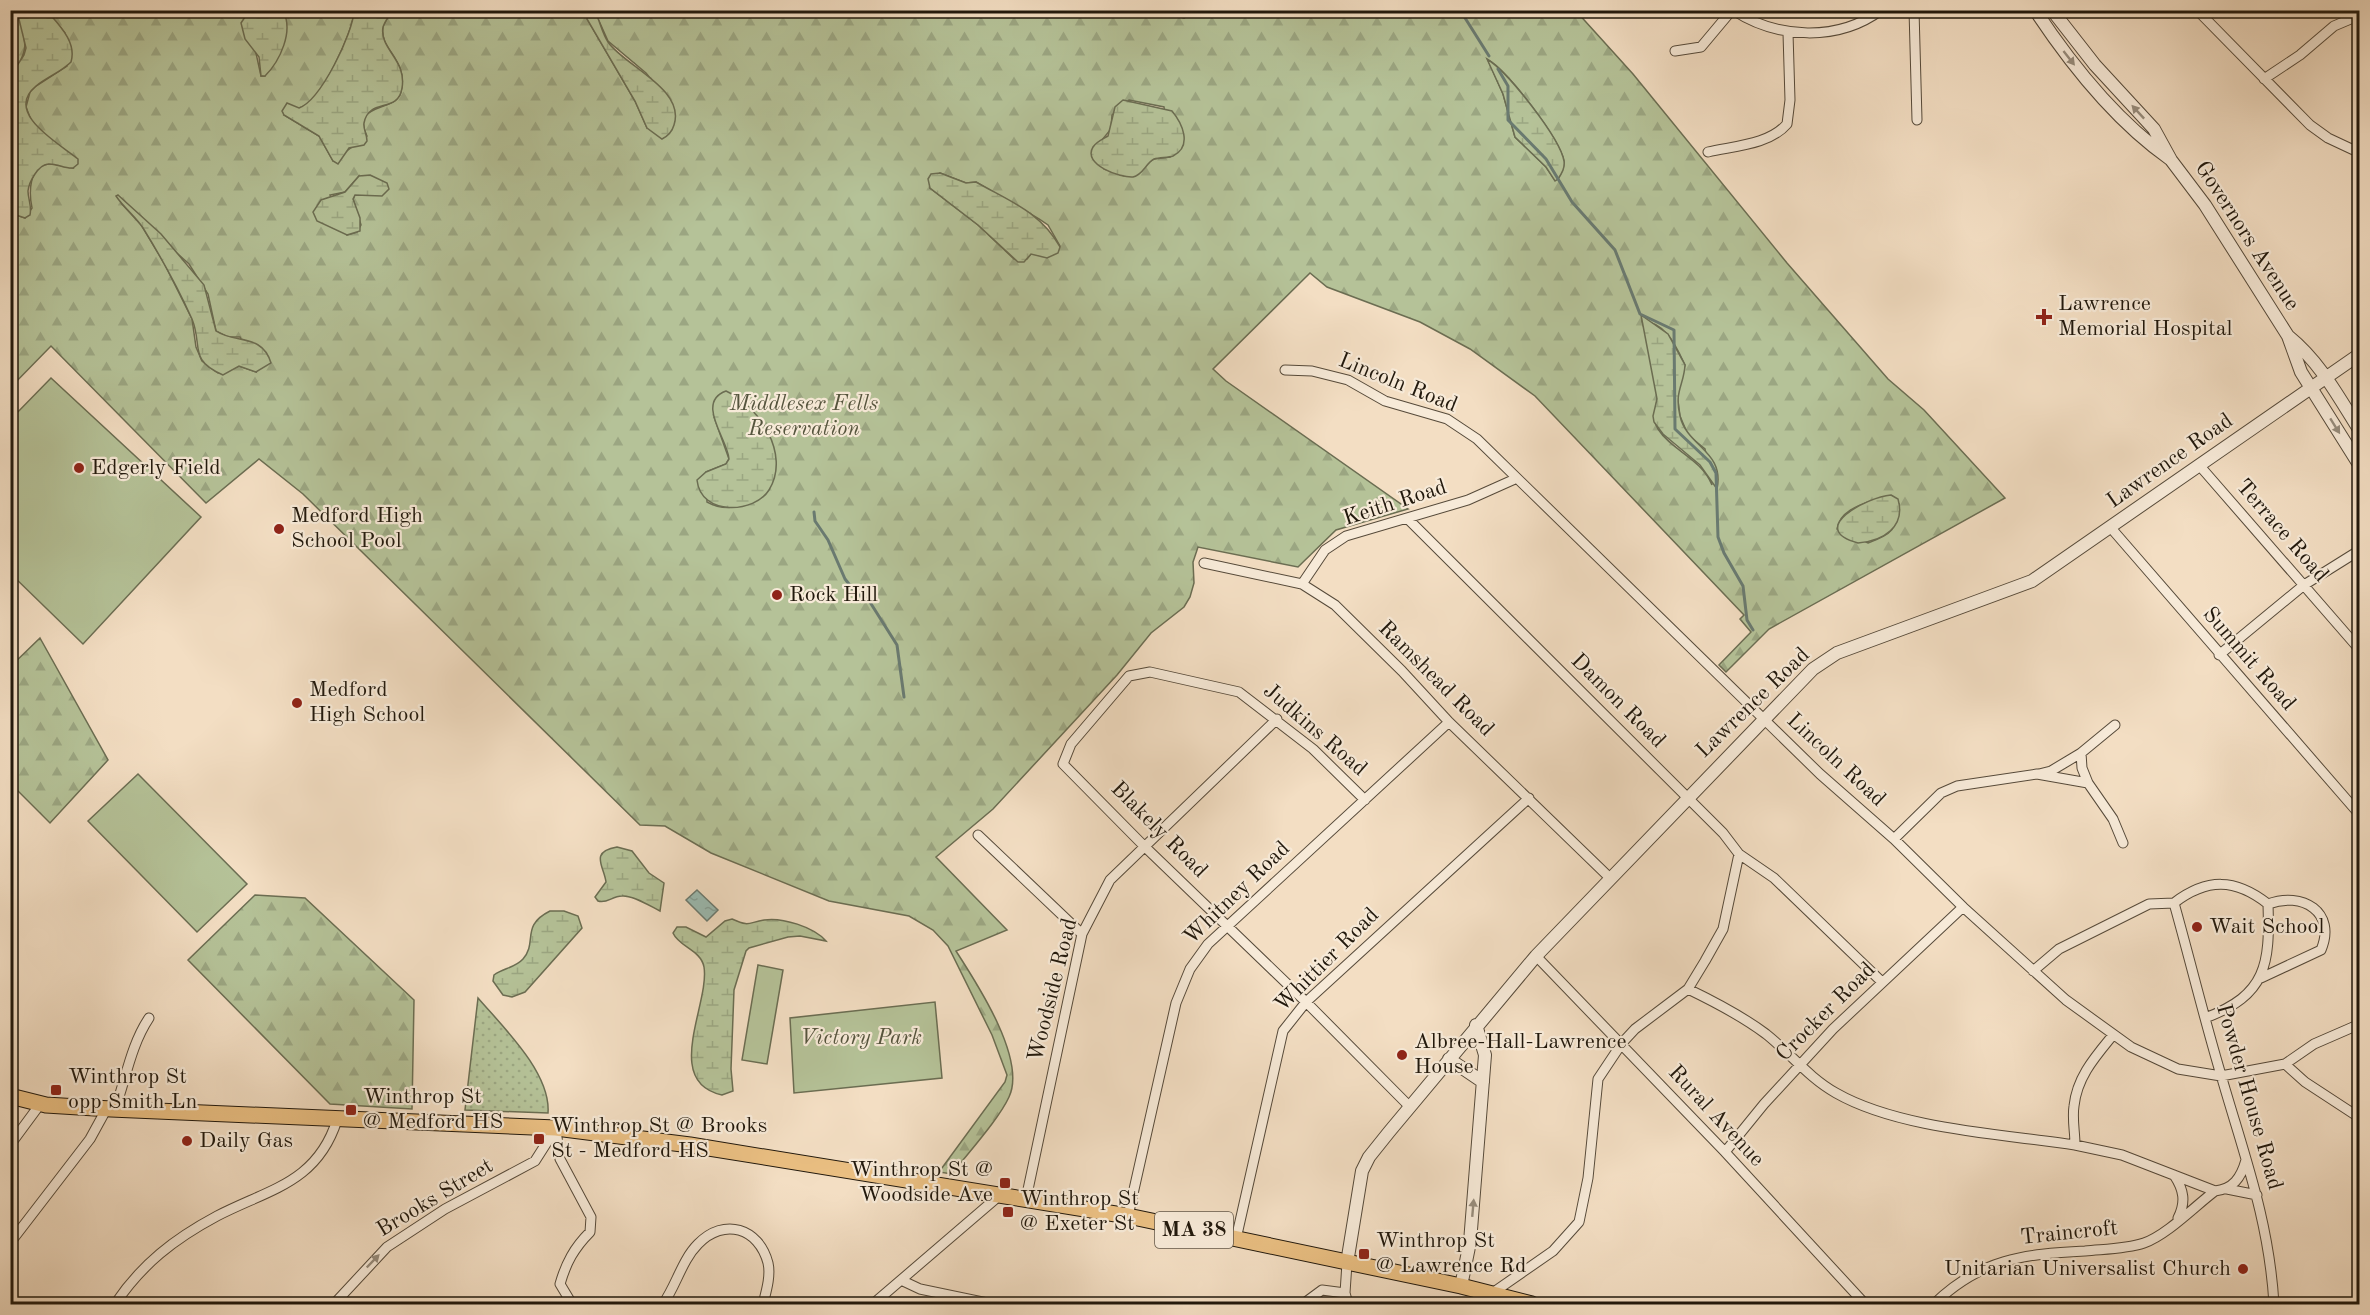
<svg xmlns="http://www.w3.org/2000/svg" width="2370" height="1315" viewBox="0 0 2370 1315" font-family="'Old Standard TT',serif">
<defs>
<pattern id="grass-dots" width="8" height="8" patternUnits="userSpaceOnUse" patternTransform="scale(1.5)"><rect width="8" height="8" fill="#b5c298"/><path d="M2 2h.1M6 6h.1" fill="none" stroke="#9ba682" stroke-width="1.8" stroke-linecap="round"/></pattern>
<pattern id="forest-firs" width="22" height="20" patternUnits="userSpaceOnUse" patternTransform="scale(1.5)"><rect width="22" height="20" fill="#b5c298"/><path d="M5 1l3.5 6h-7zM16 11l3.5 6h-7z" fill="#9ba682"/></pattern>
<pattern id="wetland-marsh" width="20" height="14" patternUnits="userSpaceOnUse" patternTransform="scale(1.5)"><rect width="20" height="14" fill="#b5c298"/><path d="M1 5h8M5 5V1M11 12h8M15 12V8" fill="none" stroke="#9ba682"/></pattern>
<pattern id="water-ripples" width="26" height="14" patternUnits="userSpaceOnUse" patternTransform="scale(1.5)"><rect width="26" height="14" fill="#9bbcb3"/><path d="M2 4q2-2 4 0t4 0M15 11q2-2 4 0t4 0" fill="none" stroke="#85a199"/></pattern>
</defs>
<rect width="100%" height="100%" fill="#f3dec3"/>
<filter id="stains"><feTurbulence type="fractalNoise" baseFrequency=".00333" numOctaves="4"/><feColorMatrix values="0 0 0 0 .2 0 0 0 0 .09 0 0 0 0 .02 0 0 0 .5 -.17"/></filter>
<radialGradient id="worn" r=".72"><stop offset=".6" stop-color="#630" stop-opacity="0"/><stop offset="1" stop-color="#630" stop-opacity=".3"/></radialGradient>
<path fill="url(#grass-dots)" stroke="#6b6d52" stroke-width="1.5" d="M 478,998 C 503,1027 551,1073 548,1113 L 465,1110 Z"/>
<path fill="url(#forest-firs)" stroke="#6b6d52" stroke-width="1.5" fill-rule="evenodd" d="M 1160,10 L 1184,18 L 1198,10 L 1576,11 L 1633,74 L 1787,263 L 1888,379 L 1924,410 L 2005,498 L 1769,629 L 1726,672 L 1719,665 L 1751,632 L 1740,619 L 1744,615 L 1535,396 L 1470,349 L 1420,322 L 1327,287 L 1310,273 L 1213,369 L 1226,381 L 1408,509 L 1336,530 L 1298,567 L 1198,547 L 1193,562 L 1194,583 L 1190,597 L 1184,607 L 1151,633 L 1117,675 L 993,809 L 936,857 L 1007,930 L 956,951 C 976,982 1027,1059 1009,1097 C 999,1119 968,1153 952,1174 L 939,1172 L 1005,1082 L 1007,1075 L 992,1035 L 948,946 L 933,930 L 909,916 L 829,901 L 711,853 L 665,826 L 640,825 L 303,494 L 259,459 L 206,503 L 51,346 L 11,387 L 11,213 L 25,218 L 32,208 C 29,194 28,166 49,164 C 56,163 65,168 73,168 L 31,120 L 26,107 L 30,92 L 36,86 L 67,66 L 65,33 L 47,11 L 249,11 L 247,12 L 261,76 L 265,76 L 285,15 L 283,11 L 354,11 C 353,31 325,90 309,103 C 302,108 293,109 284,115 L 319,136 L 333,161 L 367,136 C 350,102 397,112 401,92 C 409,59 379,50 383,27 C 385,21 389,16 392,11 ZM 589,11 L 595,12 L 608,41 L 646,73 L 670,102 L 647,128 L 635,101 L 587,19 ZM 1488,60 C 1506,68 1561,141 1564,161 C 1565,167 1561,173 1558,179 L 1555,180 L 1546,167 L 1515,137 L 1503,94 ZM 1129,100 L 1164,107 L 1170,157 L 1154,159 L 1124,176 L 1104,169 L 1102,140 L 1111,129 L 1112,115 ZM 940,173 L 966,183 L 976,182 L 1039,219 L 1048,225 L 1060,246 L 1031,254 L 1027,259 L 1014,259 L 978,225 L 930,188 ZM 359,176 L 362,194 L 355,195 L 353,199 L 361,225 L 357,232 L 347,235 L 330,195 L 345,192 ZM 121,203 L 189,264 L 208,294 L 216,331 L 228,337 L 240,337 L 256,372 L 239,366 L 218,373 L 202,361 L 196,347 L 192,319 L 164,263 L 142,226 ZM 1642,321 C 1666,322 1676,346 1685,365 L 1677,393 L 1680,416 L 1688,435 L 1705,449 L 1712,485 C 1701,458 1672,451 1658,429 C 1651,418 1657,409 1657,398 C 1657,373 1649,345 1642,321 ZM 751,411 C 781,442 791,493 739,506 C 727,509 718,508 707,502 L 706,472 L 726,464 L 729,459 L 714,417 ZM 1873,500 L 1899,504 C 1896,530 1893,534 1868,543 L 1837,529 C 1839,512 1859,505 1873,500 Z
M 11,11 L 17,11 C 25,40 32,49 11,75 Z
M 40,638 L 108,760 L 50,823 L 11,784 L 11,666 Z
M 255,895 L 305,898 L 414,1000 L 412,1109 L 330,1104 L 188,960 Z"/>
<path fill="url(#wetland-marsh)" stroke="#6b6d52" stroke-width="1.5" d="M 17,11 L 47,11 C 59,25 77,42 71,62 C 61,72 47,77 36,86 C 3,113 60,144 78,159 L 78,164 L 73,168 C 65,169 56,163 48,164 C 38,165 29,182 28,191 C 28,199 32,206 30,215 L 25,218 L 10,213 L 11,75 L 24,55 L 26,48 Z
M 249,11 L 283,11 C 294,31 280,61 265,76 L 261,76 L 259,57 L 245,39 L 241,23 Z
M 354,11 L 392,11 C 389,16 385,21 383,27 C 379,49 407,60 402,88 C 398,114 369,97 364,123 C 363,129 367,134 367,141 L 364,145 L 349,148 L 338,164 L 333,161 L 319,136 L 284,115 L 282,111 L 287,103 L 299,108 C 321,100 353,33 354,11 Z
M 589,11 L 595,12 C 600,21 602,33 608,42 C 623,65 686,89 674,125 C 672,132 668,136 662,139 L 647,128 L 635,101 L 587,19 Z
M 1160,11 L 1198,10 L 1198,11 L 1184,18 Z
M 1487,59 C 1508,72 1560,138 1564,161 C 1565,168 1562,173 1558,179 L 1555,181 L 1546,167 L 1515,137 L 1503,94 Z
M 1123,100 L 1172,111 C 1182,123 1193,146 1173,156 C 1168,158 1160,157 1154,159 C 1146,163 1143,175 1133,177 C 1121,178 1082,165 1093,147 C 1096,142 1103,139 1108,136 L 1115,107 Z
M 940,173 L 966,183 L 976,182 C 1009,201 1041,212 1060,247 L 1058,253 L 1047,258 L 1031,254 L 1024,262 L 1018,262 L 978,225 L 930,188 L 928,179 L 931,174 Z
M 370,175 L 387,183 L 389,189 L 382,196 L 355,195 L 353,199 L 360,218 L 360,231 L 347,235 L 317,221 L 313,212 L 321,200 L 345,192 L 359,176 Z
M 118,195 L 161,234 L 204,285 L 216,331 C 235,344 262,333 271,363 L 256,372 L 239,366 L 223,375 C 188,360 203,346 192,319 C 178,288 161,257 143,228 C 136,217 124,208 116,196 Z
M 1641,315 L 1668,334 L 1685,365 C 1684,385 1674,391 1680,416 C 1687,447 1725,451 1717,489 L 1700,465 L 1663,434 L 1654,422 L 1653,416 L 1657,399 Z
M 726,391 C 759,406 791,454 769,490 C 755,513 701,517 697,480 L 706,472 L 726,464 L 729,459 C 728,440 695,402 726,391 Z
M 1891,495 L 1898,499 C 1906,527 1883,541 1858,543 C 1806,529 1867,497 1891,495 Z
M 617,847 L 632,851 L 649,873 L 664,883 L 660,911 C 650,906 633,895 622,896 C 612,896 607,904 598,901 L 595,897 L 606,882 C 604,866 589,852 617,847 Z
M 550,911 L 564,911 L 578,916 L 582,928 L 525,992 L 512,997 L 503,995 L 493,981 L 494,975 C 503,968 515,968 523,959 C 538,942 520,926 550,911 Z
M 732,919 C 750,927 747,923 764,920 C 782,917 814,927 826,941 L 800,936 L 788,937 L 749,948 L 746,951 L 734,990 L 731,1069 L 733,1091 L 722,1095 C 662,1082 710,1003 704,967 C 701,950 679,947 673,933 L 677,927 L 686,927 L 706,937 L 725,921 Z"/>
<path fill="#b5c298" stroke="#6b6d52" stroke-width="1.5" d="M 51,378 L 201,517 L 83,644 L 11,574 L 11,419 Z
M 138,774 L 247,884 L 197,932 L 88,821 Z
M 758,965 L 783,970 L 767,1064 L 742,1060 Z
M 935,1002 L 942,1078 L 794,1093 L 790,1018 Z"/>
<path fill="url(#water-ripples)" stroke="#6a7a70" stroke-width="1.5" d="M 697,890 L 718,910 L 707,921 L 686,900 Z"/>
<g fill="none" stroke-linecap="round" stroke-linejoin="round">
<path stroke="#6a7a70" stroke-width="3" d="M 1460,10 L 1489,56
M 1498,69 L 1508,86 L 1508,120 L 1546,159 L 1572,202 L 1615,250 L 1640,314 L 1674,330 L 1675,429 L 1710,462 L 1716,473 L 1718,537 L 1724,553 L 1743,586 L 1747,620 L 1753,630
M 814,512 L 815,521 L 828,540 L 845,579 L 857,594 L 868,599 L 897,645 L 904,697"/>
<defs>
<path id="minor" d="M 1733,10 C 1777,39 1838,42 1881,10
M 1914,10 L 1917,120
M 2197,10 L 2310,125 L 2328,138 L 2360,153
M 1675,51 L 1701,47 L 1732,10
M 2264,79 L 2300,55 L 2334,26 L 2360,15
M 1708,152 C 1733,146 1769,145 1787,124 L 1790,100 L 1788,33
M 1285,370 L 1312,371 L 1348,380 L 1385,401 L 1447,419 L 1477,439 L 1820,774 L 1894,839 L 1963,907 L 2066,1000 L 2131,1047 L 2178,1069 L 2221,1076 L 2285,1064 L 2314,1044 L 2360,1024
M 2199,465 L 2360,650
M 1407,518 L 1723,833 L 1739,854 L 1774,878 L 1882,982
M 2111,528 L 2360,815
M 1204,563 L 1302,584 L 1335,605 L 1402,671 L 1449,722 L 1610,878
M 1302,584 L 1325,550 L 1346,536 L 1468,500 L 1515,479
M 2219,655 L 2304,585 L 2360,550
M 2039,774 L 2051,771 L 2081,753
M 2088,783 L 2082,768 L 2081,753 L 2115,725
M 1365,800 L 1313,749 L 1239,692 L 1150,672 L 1129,676 L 1071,744 L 1063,764 L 1143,845 L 1306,1002 L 1410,1107
M 978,835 L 1082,934
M 1894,839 L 1941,793 L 1957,786 L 2037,774 L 2088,783 L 2113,819 L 2123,843
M 2174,903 C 2190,960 2204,1018 2221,1075 C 2244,1155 2269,1220 2274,1304
M 2174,903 C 2207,878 2235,878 2268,904 C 2302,891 2337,912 2321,950 L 2261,978
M 1536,956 L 1725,1152 L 1865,1304
M 2033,971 L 2059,949 L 2149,904 L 2174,903
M 1688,989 C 1715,1002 1742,1016 1766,1034 C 1790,1053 1809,1078 1836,1093 C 1899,1129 2002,1134 2075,1145
M 2205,1018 C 2267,995 2270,964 2268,904
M 2113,1035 C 2095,1057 2077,1077 2074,1106 C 2072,1119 2075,1132 2075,1145 L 2122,1155 L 2215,1191 C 2233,1189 2241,1178 2246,1160
M 2285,1064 L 2305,1082 L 2360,1118
M 115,1109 C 126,1078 131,1045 149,1018
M 556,1130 L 560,1159 L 591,1217 L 590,1232 C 574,1248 566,1263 560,1284 L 572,1304
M 10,1145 L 41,1103
M 1725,1152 L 1764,1104 L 1833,1029 L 1963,907
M 2174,1175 C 2184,1190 2186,1202 2178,1218
M 2227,1189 L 2257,1195
M 1026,1199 L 1082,934 L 1110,880 L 1277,719
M 1128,1216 L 1176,1003 L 1190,969 L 1208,944 L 1449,722
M 1236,1239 L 1283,1031 L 1306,1002 L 1529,798
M 10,1243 L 90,1139 L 107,1108
M 1347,1263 L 1345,1293 L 1348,1304
M 903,1281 L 920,1289 L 992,1304
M 1491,1294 L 1553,1251 L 1579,1222 L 1588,1178 L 1598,1079 L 1622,1043 L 1635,1029 L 1688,989 L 1705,961 L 1723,929 L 1739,854
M 115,1304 C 142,1264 174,1239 217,1216 C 269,1189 317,1183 337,1120
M 334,1304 L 387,1247 L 445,1209 L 535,1161 L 556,1128
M 663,1304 C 676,1286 682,1260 698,1244 C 724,1217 759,1228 768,1263 C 771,1276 766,1292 763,1304
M 873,1304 L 1000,1195
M 1303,1304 L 1322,1290 L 1345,1293
M 1934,1304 C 1980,1259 2024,1254 2085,1251 C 2105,1249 2126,1249 2144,1243 C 2167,1235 2195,1206 2215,1191"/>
<path id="tertiary" d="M 2035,10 C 2072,66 2116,121 2170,159
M 2052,10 L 2095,65 L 2154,129 L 2171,160 L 2205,205 L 2288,336 L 2301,372 L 2360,466
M 2288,336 C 2320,362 2338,396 2360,431
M 1449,1059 L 1483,1082
M 1347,1263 L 1362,1171 L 1369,1157 L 1389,1132 L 1536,956 L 1813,669 L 1837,653 L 2032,581 L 2360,354
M 1461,1286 L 1470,1242 L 1485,1055 L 1476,1025"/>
<path id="primary" d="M 10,1096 L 46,1105 L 111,1109 L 556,1128 L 690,1145 L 1128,1216 L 1461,1286 L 1532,1304"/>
</defs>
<use href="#minor" stroke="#564a3a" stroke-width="11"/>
<use href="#tertiary" stroke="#564a3a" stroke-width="14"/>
<use href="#primary" stroke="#21180c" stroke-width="17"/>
<use href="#minor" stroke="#f7ead8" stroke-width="9"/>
<use href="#tertiary" stroke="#f7ead8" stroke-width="12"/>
<use href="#primary" stroke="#eabf82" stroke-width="15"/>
</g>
<defs><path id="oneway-solid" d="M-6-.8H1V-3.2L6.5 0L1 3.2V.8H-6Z" transform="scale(1.5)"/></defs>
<g fill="#978c7c">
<use href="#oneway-solid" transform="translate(2069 58) rotate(52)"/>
<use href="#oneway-solid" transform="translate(2138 112) rotate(-133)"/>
<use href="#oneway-solid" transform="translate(2335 426) rotate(58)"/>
<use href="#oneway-solid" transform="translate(1473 1208) rotate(-85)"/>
<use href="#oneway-solid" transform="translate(373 1261) rotate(-46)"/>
</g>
<g fill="#8f2418" stroke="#f7ead8" stroke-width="2">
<path d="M2041 308h6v6h6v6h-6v6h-6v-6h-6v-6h6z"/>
<circle cx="79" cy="468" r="6"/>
<circle cx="279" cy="529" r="6"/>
<circle cx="777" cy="595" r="6"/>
<circle cx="297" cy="703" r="6"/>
<circle cx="2197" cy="927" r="6"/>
<circle cx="1402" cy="1055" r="6"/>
<rect x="50" y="1084" width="12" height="12" rx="3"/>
<rect x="345" y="1104" width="12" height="12" rx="3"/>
<rect x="533" y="1133" width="12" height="12" rx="3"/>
<circle cx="187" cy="1141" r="6"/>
<rect x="999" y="1177" width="12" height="12" rx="3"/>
<rect x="1002" y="1206" width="12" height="12" rx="3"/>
<rect x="1358" y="1248" width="12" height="12" rx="3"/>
<circle cx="2243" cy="1269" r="6"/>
</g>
<g text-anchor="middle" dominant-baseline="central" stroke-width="4.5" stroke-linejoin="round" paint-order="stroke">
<rect fill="#f7ead8" stroke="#615749" stroke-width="1.5" x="1155" y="1212" width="78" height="36" rx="4.5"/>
<g font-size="21" font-weight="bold" fill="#21180c">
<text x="1194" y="1230">MA 38</text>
</g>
<g font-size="22" fill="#21180c" stroke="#f7ead8">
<text transform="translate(2247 236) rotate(57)">Governors Avenue</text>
<text transform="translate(1398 383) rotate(22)">Lincoln Road</text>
<text transform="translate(2170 461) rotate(-35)">Lawrence Road</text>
<text transform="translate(1395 503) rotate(-18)">Keith Road</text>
<text transform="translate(2282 531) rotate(49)">Terrace Road</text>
<text transform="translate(2249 659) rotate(49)">Summit Road</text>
<text transform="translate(1436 679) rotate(45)">Ramshead Road</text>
<text transform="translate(1618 701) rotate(45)">Damon Road</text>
<text transform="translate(1753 703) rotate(-44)">Lawrence Road</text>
<text transform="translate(1315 730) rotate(41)">Judkins Road</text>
<text transform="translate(1836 760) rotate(43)">Lincoln Road</text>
<text transform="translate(1159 830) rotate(45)">Blakely Road</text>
<text transform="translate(1237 893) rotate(-44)">Whitney Road</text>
<text transform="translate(1327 960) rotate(-45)">Whittier Road</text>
<text transform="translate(1053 990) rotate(-76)">Woodside Road</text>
<text transform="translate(1826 1012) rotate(-45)">Crocker Road</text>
<text transform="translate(2249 1097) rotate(74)">Powder House Road</text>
<text transform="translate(1716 1116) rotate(47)">Rural Avenue</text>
<text transform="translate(435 1198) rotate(-31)">Brooks Street</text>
<text transform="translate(2069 1233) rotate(-6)">Traincroft</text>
</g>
<g font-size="22" fill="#21180c" stroke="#f7ead8" text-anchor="start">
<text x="2058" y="304">Lawrence<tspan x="2058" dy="25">Memorial Hospital</tspan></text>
<text x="91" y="468">Edgerly Field</text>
<text x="291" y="516">Medford High<tspan x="291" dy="25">School Pool</tspan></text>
<text x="789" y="595">Rock Hill</text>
<text x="309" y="690">Medford<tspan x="309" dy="25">High School</tspan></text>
<text x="2209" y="927">Wait School</text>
<text x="1414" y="1042">Albree-Hall-Lawrence<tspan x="1414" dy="25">House</tspan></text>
<text x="68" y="1077">Winthrop St<tspan x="68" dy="25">opp Smith Ln</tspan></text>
<text x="363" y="1097">Winthrop St<tspan x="363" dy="25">@ Medford HS</tspan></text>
<text x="551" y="1126">Winthrop St @ Brooks<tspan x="551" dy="25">St - Medford HS</tspan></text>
<text x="199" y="1141">Daily Gas</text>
<text x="993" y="1170" text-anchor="end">Winthrop St @<tspan x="993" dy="25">Woodside Ave</tspan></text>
<text x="1020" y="1199">Winthrop St<tspan x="1020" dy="25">@ Exeter St</tspan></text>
<text x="1376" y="1241">Winthrop St<tspan x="1376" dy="25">@ Lawrence Rd</tspan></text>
<text x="2231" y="1269" text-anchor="end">Unitarian Universalist Church</text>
</g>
<g font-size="22" font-style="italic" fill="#55543d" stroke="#f7ead8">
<text x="804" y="404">Middlesex Fells<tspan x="804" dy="25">Reservation</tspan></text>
<text x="861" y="1038">Victory Park</text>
</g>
</g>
<rect width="2370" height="1315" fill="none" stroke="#f3dec3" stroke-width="36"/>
<rect x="12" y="12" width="2346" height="1291" fill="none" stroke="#21180c" stroke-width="3"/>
<rect x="18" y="18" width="2334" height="1279" fill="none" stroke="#21180c" stroke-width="1.5"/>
<rect width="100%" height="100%" filter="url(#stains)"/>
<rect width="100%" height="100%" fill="url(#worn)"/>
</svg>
